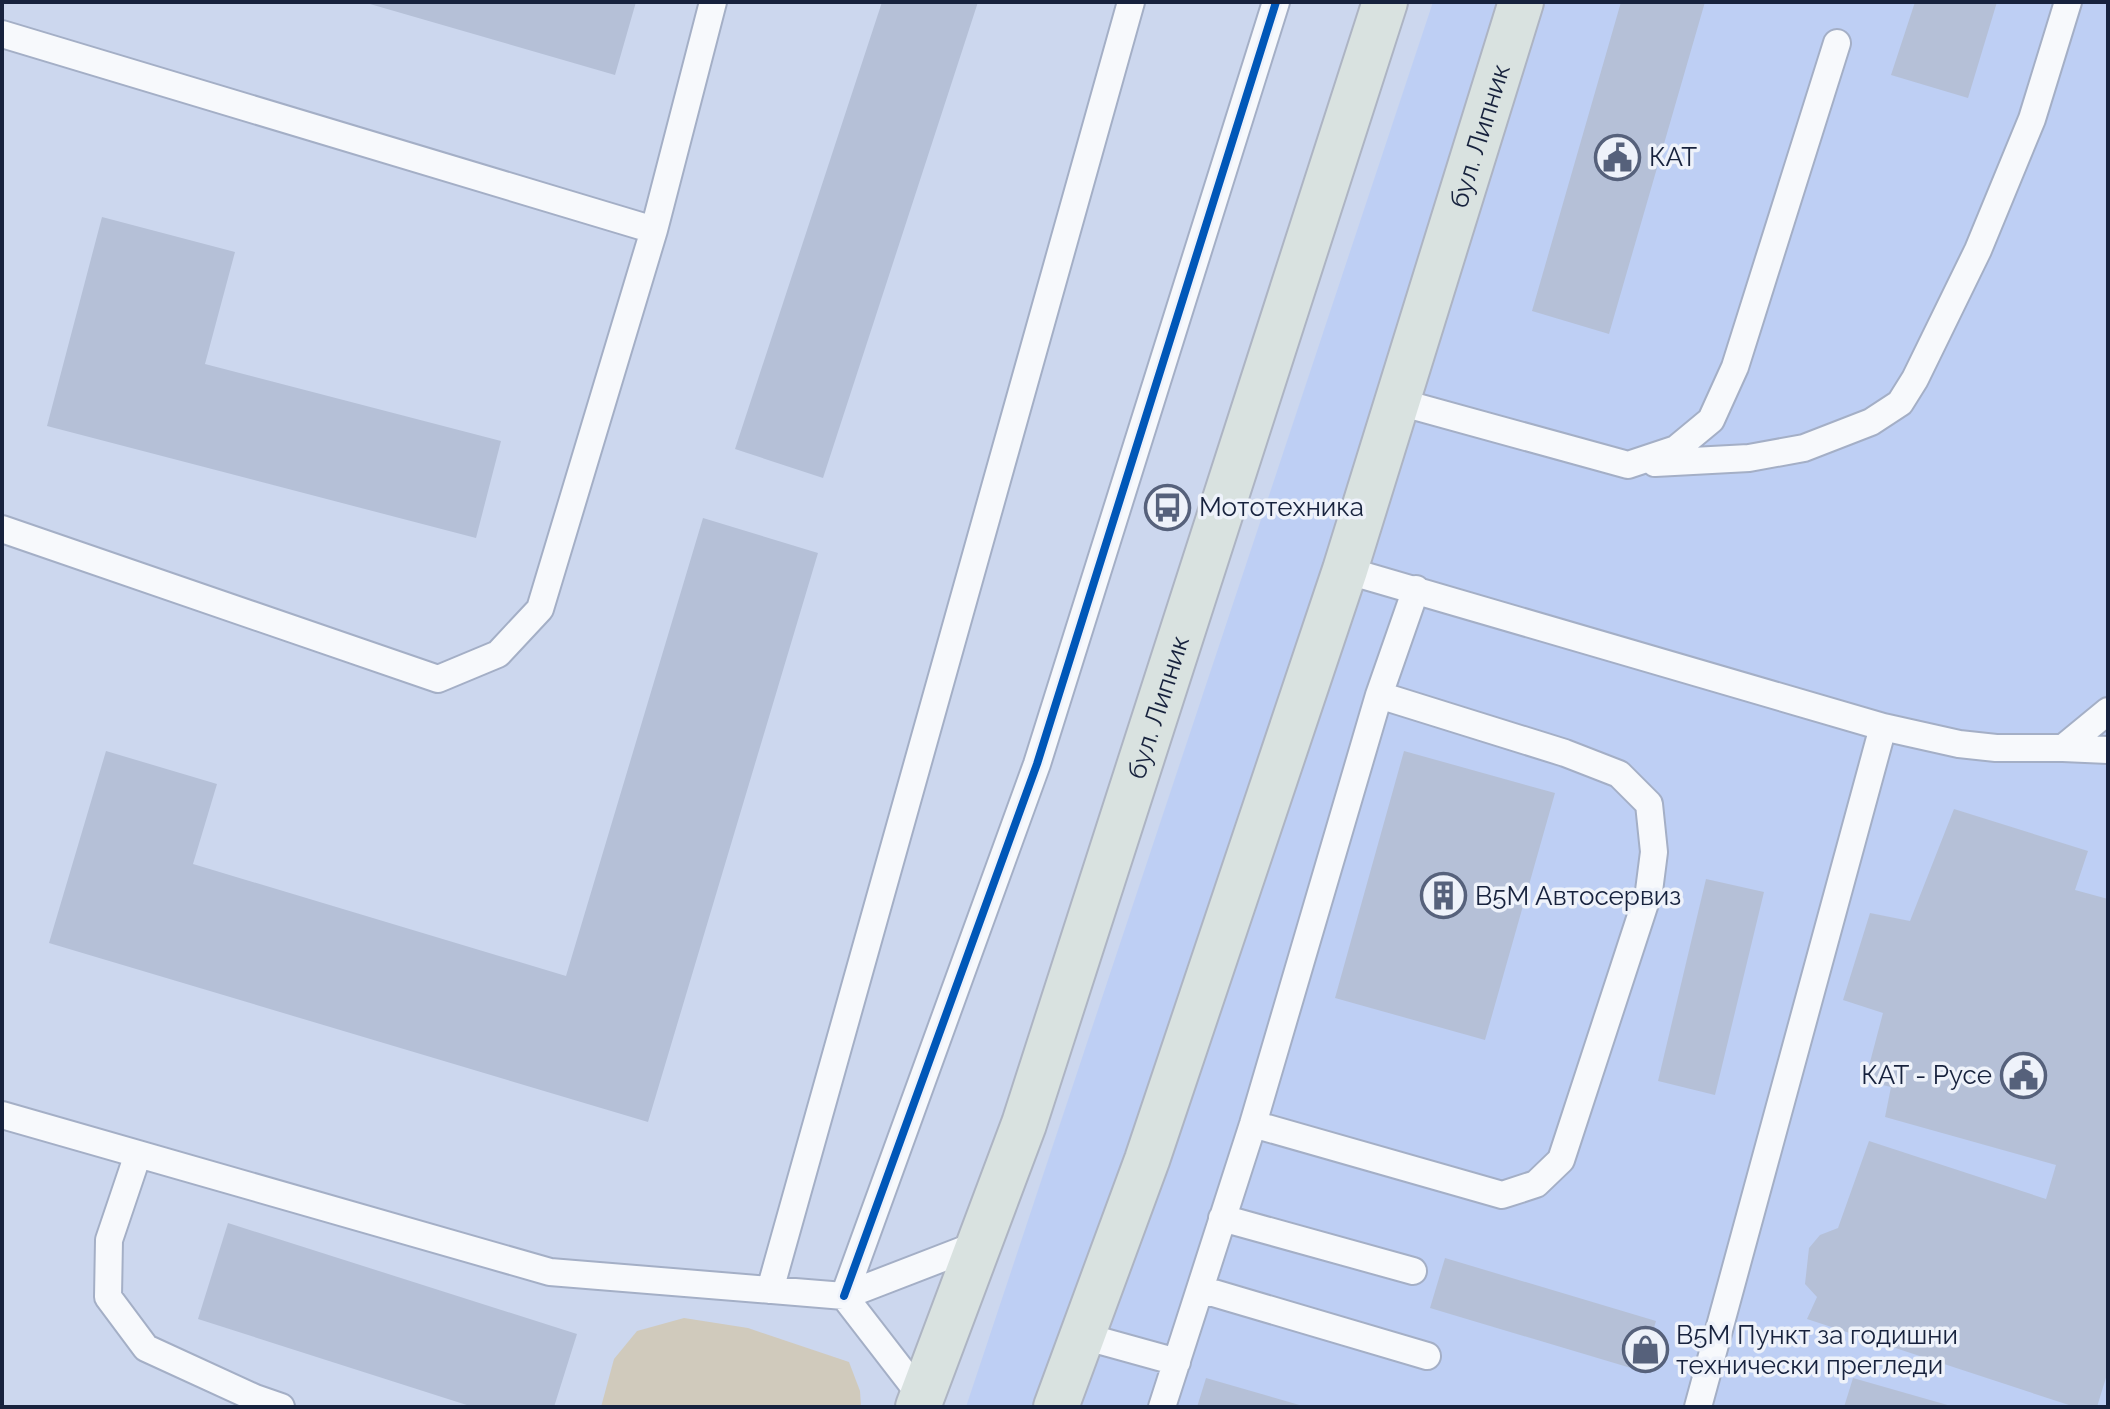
<svg xmlns="http://www.w3.org/2000/svg" width="2110" height="1409" viewBox="0 0 2110 1409" font-family="Raleway,sans-serif">
<rect width="100%" height="100%" fill="#ccd7ee"/>
<path fill="#becff4" d="M 1433,2 L 2108,2 L 2108,1407 L 966,1407 Z"/>
<path fill="#d0cabc" d="M 684,1318 L 748,1328 L 849,1362 L 860,1391 L 861,1407 L 601,1407 L 614,1359 L 637,1331 Z"/>
<path fill="#b5c0d7" d="M 363,2 L 636,2 L 615,75 Z
M 882,2 L 978,2 L 823,478 L 735,449 Z
M 1621,2 L 1705,2 L 1609,334 L 1532,311 Z
M 1915,2 L 1997,2 L 1968,98 L 1891,75 Z
M 102,217 L 235,252 L 205,364 L 501,441 L 476,538 L 47,426 Z
M 703,518 L 818,553 L 648,1122 L 49,943 L 106,751 L 217,784 L 193,864 L 566,976 Z
M 1404,751 L 1555,793 L 1485,1040 L 1335,998 Z
M 1954,809 L 2088,851 L 2075,890 L 2108,899 L 2108,1371 L 2097,1407 L 2075,1407 L 1807,1319 L 1817,1297 L 1805,1284 L 1809,1248 L 1820,1235 L 1838,1228 L 1869,1141 L 2046,1199 L 2056,1165 L 1885,1117 L 1891,1087 L 1865,1081 L 1883,1013 L 1843,1000 L 1870,913 L 1910,921 Z
M 1706,879 L 1764,892 L 1715,1095 L 1658,1081 Z
M 228,1223 L 577,1334 L 554,1407 L 473,1407 L 198,1319 Z
M 1445,1258 L 1656,1321 L 1641,1371 L 1430,1308 Z
M 1206,1378 L 1303,1406 L 1303,1407 L 1197,1407 Z
M 1853,1378 L 1951,1406 L 1951,1407 L 1844,1407 Z"/>
<g fill="none" stroke-linecap="round" stroke-linejoin="round">
<defs>
<path id="service" d="M 2,34 L 654,230
M 1399,402 L 1628,465 L 1676,449 L 1711,420 L 1735,367 L 1837,43
M 1655,463 L 1749,458 L 1804,448 L 1871,422 L 1900,403 L 1915,379 L 1978,250 L 2032,119 L 2068,2
M 2,529 L 438,679 L 498,654 L 540,609 L 654,230 L 713,2
M 1345,570 L 1883,727 L 1698,1407
M 1883,727 L 1959,744 L 1996,748 L 2063,748 L 2108,711
M 2063,748 L 2108,750
M 2,1115 L 550,1272 L 844,1296 L 1037,764 L 1276,2
M 1253,1124 L 1502,1195 L 1536,1184 L 1561,1160 L 1649,891 L 1654,852 L 1649,804 L 1619,774 L 1565,753 L 1379,695
M 138,1154 L 109,1240 L 108,1297 L 146,1348 L 255,1398 L 281,1407
M 1222,1218 L 1413,1271
M 1200,1289 L 1427,1356
M 770,1290 L 1131,2
M 1083,1336 L 1177,1362
M 922,1397 L 844,1296 L 979,1244
M 1162,1407 L 1253,1124 L 1379,695 L 1416,589"/>
<g id="primary">
<path id="s1" d="M 918,1407 L 1024,1124 L 1385,2"/>
<path id="s2" d="M 1056,1407 L 1147,1160 L 1345,570 L 1521,2"/>
</g>
</defs>
<use href="#service" stroke="#a4afc6" stroke-width="30"/>
<use href="#primary" stroke="#adb4c3" stroke-width="48"/>
<use href="#service" stroke="#f7f9fc" stroke-width="26"/>
<use href="#primary" stroke="#d9e2e0" stroke-width="44"/>
<defs>
<path id="cycleway" d="M 844,1296 L 1037,764 L 1276,2"/>
</defs>
<use href="#cycleway" stroke="#eef2fa" stroke-width="13"/>
<use href="#cycleway" stroke="#0057b8" stroke-width="8"/>
</g>
<defs>
<symbol id="civic-ring" viewBox="-11 -11 22 22"><circle r="9.5" fill="#eef2fa" stroke="#56617b" stroke-width="1.5"/><path d="M-.6-6.5H3V-4.5H.6V-3L4-1V1h2V6H-6V1h2V-1L-.6-3ZM-1.2 2.5V6h2.4V2.5Z" fill="#56617b"/></symbol>
<symbol id="bus-ring" viewBox="-11 -11 22 22"><circle r="9.5" fill="#eef2fa" stroke="#56617b" stroke-width="1.5"/><path d="M-5-6H5V4H4V6H2V4H-2V6H-4V4H-5ZM-3.5-4V0h7V-4ZM-3.5 1.2v1.5H-2V1.2ZM2 1.2v1.5H3.5V1.2Z" fill="#56617b"/></symbol>
<symbol id="building-ring" viewBox="-11 -11 22 22"><circle r="9.5" fill="#eef2fa" stroke="#56617b" stroke-width="1.5"/><path d="M-4-6H4V6H1V3H-1V6H-4ZM-2.5-4.3h1.7v1.8h-1.7ZM.8-4.3h1.7v1.8H.8ZM-2.5-1h1.7V.8h-1.7ZM.8-1h1.7V.8H.8Z" fill="#56617b"/></symbol>
<symbol id="shop-ring" viewBox="-11 -11 22 22"><circle r="9.5" fill="#eef2fa" stroke="#56617b" stroke-width="1.5"/><path d="M-5-2.5h2.3a2.7 3.5 0 0 1 5.4 0H5L5.5 6h-11ZM-1.5-2.5h3a1.5 2.3 0 0 0-3 0Z" fill="#56617b"/></symbol>
</defs>
<g fill-rule="evenodd">
<use href="#civic-ring" x="1592" y="132" width="51" height="51"/>
<use href="#bus-ring" x="1142" y="482" width="51" height="51"/>
<use href="#building-ring" x="1418" y="870" width="51" height="51"/>
<use href="#civic-ring" x="1998" y="1050" width="51" height="51"/>
<use href="#shop-ring" x="1620" y="1324" width="51" height="51"/>
</g>
<g text-anchor="middle" dominant-baseline="central" stroke-width="7" stroke-linejoin="round" paint-order="stroke">
<g font-size="26" fill="#17223d" stroke="#eef2fa">
<text stroke="none"><textPath href="#s2" startOffset="1340">бул. Липник</textPath></text>
<text stroke="none"><textPath href="#s1" startOffset="740">бул. Липник</textPath></text>
</g>
<g font-size="26" fill="#17223d" stroke="#eef2fa" text-anchor="start">
<text x="1649" y="157">КАТ</text>
<text x="1199" y="507">Мототехника</text>
<text x="1475" y="896">В5М Автосервиз</text>
<text x="1992" y="1075" text-anchor="end">КАТ - Русе</text>
<text x="1676" y="1335">В5М Пункт за годишни<tspan x="1676" dy="30">технически прегледи</tspan></text>
</g>
</g>
<rect width="2110" height="1409" fill="none" stroke="#17223d" stroke-width="8"/>
</svg>
